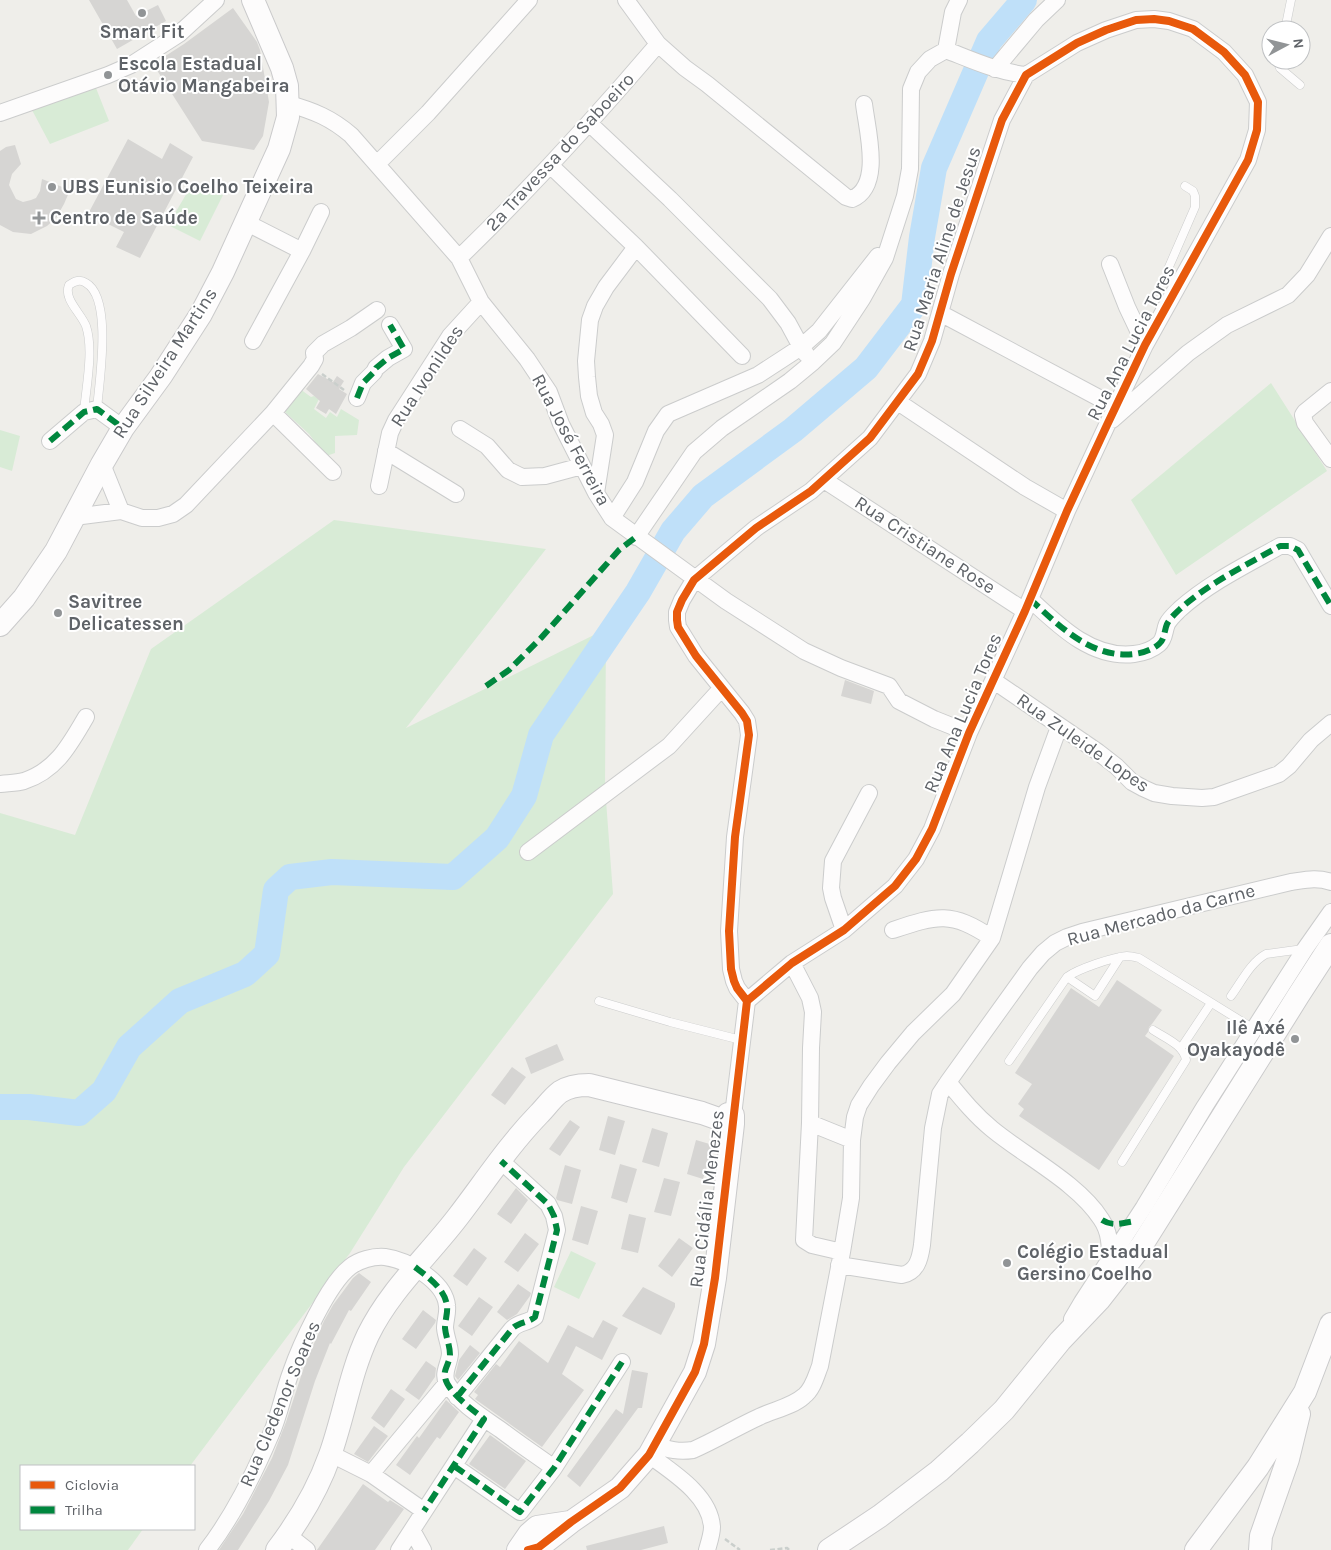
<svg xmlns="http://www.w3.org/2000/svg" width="1331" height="1550" viewBox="0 0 1331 1550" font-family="Karla,sans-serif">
<rect width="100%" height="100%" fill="#efeeea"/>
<path fill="#d8ebd6" d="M 96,88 L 109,121 L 50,144 L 32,110 Z
M 194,181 L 223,195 L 200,241 L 168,225 Z
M 1271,383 L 1327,471 L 1176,575 L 1131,500 Z
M 300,389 L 311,397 L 314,396 L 319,399 L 314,409 L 326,418 L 330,412 L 337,417 L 341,409 L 359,420 L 357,435 L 335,436 L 335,453 L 326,456 L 309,434 L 285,412 Z
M 0,430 L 20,436 L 12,471 L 0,467 Z
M 334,520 L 546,549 L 406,728 L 606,629 L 605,787 L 613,894 L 404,1167 L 350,1253 L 190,1466 L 21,1466 L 21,1529 L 143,1529 L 128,1550 L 0,1550 L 0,813 L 75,835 L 151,649 Z
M 571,1251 L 596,1263 L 579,1299 L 554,1287 Z"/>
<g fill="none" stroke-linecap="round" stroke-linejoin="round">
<path stroke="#bfe0f9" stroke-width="26" d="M 0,1107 L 29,1107 L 79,1113 L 104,1091 L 129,1047 L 180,1001 L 245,974 L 267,954 L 276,890 L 290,877 L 332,872 L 453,877 L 497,838 L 524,796 L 541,735 L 638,592 L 673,531 L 703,496 L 793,430 L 866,368 L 914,305 L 922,237 L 934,168 L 989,41 L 1024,0"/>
</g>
<path fill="#d6d5d3" d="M 89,0 L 127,0 L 136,16 L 158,5 L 166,21 L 117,49 Z
M 233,8 L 257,42 L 260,50 L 269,102 L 263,136 L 254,150 L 202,141 L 153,64 L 184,44 Z
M 128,139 L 162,159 L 170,143 L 193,157 L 140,258 L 116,247 L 124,232 L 88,214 Z
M 15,145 L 21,164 L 12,174 L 9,185 L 16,199 L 23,202 L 31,200 L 36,198 L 40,191 L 42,179 L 70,190 L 64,204 L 56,218 L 47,226 L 31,234 L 13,232 L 0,225 L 0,151 L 6,147 Z
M 318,374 L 333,382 L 337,376 L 344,381 L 339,389 L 347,394 L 336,414 L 329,409 L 326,414 L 316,408 L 320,401 L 306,389 Z
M 845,680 L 874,691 L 871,704 L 841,696 Z
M 1117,980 L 1162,1010 L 1152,1024 L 1149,1027 L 1148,1032 L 1145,1036 L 1174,1056 L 1099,1170 L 1019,1116 L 1024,1109 L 1018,1104 L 1032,1084 L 1015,1073 L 1071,988 L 1099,1007 Z
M 557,1044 L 564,1060 L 531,1074 L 525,1058 Z
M 512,1067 L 526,1077 L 505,1105 L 491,1095 Z
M 608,1116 L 625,1121 L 615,1155 L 599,1150 Z
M 570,1120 L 580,1127 L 560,1156 L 549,1149 Z
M 652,1128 L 668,1133 L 659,1167 L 642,1162 Z
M 696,1140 L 713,1145 L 703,1179 L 687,1174 Z
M 620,1164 L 637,1169 L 627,1203 L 611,1198 Z
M 565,1165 L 581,1170 L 572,1204 L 557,1200 L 556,1198 Z
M 664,1178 L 680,1182 L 671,1216 L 654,1212 Z
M 516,1188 L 528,1200 L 511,1224 L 497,1214 Z
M 581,1206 L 598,1211 L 588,1245 L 572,1240 Z
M 629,1214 L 646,1218 L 638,1253 L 621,1249 Z
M 525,1233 L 539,1244 L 518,1272 L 504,1262 Z
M 679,1238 L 693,1248 L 672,1277 L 658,1266 Z
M 474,1248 L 487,1258 L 467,1286 L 453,1276 Z
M 359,1273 L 371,1282 L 351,1311 L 349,1310 L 331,1344 L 330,1343 L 315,1381 L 288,1465 L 269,1501 L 238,1550 L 219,1550 L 243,1514 L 272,1458 L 286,1422 L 305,1364 L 324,1321 L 333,1305 L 353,1278 Z
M 518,1284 L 531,1293 L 530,1296 L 517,1314 L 507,1320 L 497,1312 Z
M 643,1287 L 675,1303 L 675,1307 L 661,1335 L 622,1316 Z
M 479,1297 L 493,1307 L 472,1336 L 458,1326 Z
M 423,1310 L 436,1320 L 435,1323 L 416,1349 L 402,1339 Z
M 603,1320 L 618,1328 L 602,1360 L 576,1346 L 562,1374 L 584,1390 L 542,1447 L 475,1399 L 478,1395 L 474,1392 L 496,1364 L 500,1367 L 519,1341 L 548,1363 L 568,1325 L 593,1338 Z
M 470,1345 L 480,1353 L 458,1380 L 455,1376 L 459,1360 Z
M 426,1361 L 436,1368 L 435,1377 L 419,1400 L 405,1390 Z
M 632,1370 L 648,1373 L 642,1408 L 638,1408 L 580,1487 L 567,1476 L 616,1409 L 623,1414 Z
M 391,1389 L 405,1399 L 384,1428 L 371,1418 Z
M 446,1400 L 459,1412 L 440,1439 L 437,1437 L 410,1475 L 396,1465 L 417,1436 L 419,1438 Z
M 374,1426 L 388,1436 L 368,1462 L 354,1454 Z
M 490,1435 L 526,1461 L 505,1489 L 469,1464 Z
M 363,1484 L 388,1502 L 390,1500 L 404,1509 L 375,1550 L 317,1550 Z
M 664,1526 L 668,1543 L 641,1550 L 587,1550 L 586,1546 Z"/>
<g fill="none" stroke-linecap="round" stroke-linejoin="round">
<defs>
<path id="lane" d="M 1285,30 L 1291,0
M 1277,60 L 1280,68 L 1300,85
M 1177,286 L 1170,278 L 1168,269 L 1195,207 L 1195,196 L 1193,191 L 1185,186
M 84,412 C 86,387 94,350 86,326 C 81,313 63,299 69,285 C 75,281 80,279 86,283 C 113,298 99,383 97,409
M 1067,977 L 1095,996 L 1120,957
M 1231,996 C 1242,981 1250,963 1266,954 L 1303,949
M 599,1001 L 670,1022 L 741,1040
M 1181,1048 L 1211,1003
M 1009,1061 L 1067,977 C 1078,969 1113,957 1127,956 C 1131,956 1135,957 1139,958 L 1254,1029
M 1122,1162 L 1186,1060 C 1184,1045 1165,1038 1153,1030"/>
<path id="street" d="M 626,0 L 658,44 L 685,68 L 707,84 L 846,197 L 852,199 C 883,186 867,130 864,104
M 946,50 L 953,12 L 959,0
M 995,69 L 1036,20 L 1057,0
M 289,104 C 314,111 331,118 351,135 L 459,258 L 481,302 L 527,359 L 549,392 L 561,424 L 596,493 L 612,518 L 726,601 L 804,651 L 841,668 L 889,686 L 899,701 L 934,719 L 969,733
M 0,113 L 108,75 L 131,65 L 179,34 L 216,0
M 590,124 L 670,199 L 770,299 L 788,323 L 801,347 L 806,354
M 377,164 L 428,113 L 529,0
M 551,166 L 636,247 L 742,356
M 245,222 L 302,251
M 459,258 C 529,190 595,118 658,44
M 1110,264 L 1127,307 L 1145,345
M 940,313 L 1116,407
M 253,341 L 302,251 L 321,212
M 1331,391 L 1305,412 L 1303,415 L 1305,423 L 1331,459
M 357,398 L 363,383 L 374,372 L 376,368 L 388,358 L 404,349 L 390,325
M 898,402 L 1025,487 L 1067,511
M 273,413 L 333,472
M 1112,420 L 1188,353 L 1227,325 L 1288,295 L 1307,275 L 1331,236
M 460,429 L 487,446 L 508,470 L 522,477 L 545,476 L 582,466
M 50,441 L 84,412 L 97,409 L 123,428
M 386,451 L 456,494
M 102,464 L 121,511
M 824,480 L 1025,611
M 379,486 L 390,433 L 396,420 L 450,336 L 481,302
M 596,493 L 605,435 L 601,424 L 594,413 L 589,396 L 587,377 L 586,361 L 590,320 L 595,306 L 606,287 L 636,247
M 74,517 L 121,511 L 142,518 L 158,518 L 173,514 L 186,505 L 273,413 L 311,366 L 315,359 L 314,353 L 323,344 L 351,328 L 377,310
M 612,518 L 635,482 L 656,431 L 668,414 L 758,375 L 801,347 L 819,331 L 878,256
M 636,537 L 694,452 L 722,428 L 790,381 L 813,362 L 833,343 L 862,299 L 885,258 L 905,196 L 910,169 L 911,89 L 918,72 L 930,59 L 946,50 C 972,60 998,72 1026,75
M 1030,599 C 1059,626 1092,659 1134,654 C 1143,653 1152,650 1159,644 C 1165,639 1164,631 1167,624 C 1170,618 1176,613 1180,609 C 1209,583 1246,565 1280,546 L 1290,546 L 1298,550 L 1331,606
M 994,681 L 1098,752 L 1116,766 L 1132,782 L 1143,788 L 1154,793 L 1172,796 L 1202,798 L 1214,797 L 1279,774 L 1289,766 L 1311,740 L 1331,723
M 0,784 C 8,783 17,783 24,781 C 57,770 70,744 86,717
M 528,852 L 669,746 L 721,689
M 844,930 L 833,898 L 831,888 L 833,861 L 869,793
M 893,930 C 938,915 951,911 992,938
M 792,963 L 810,998 L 813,1012 L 811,1048 L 810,1123 L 852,1140
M 948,1082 C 962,1099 975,1115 992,1129 C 1026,1157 1078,1183 1101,1219 C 1110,1232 1110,1246 1110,1260
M 733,1115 L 747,1001 L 792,963 L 844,930 L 895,886 L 916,859 L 932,829 L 969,733 L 1025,611 L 1067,511 L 1107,425 L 1145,345 L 1248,160 L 1257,130 L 1258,102 L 1245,75 L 1224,52 L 1193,29 L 1169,21 L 1154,19 L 1136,20 L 1106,30 L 1077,43 L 1026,75 L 1002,120 L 951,274 L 932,341 L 918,374 L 870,438 L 811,491 L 756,528 L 694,580 L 682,600 L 677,612 L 677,620 L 678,627 L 696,656 L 742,713 L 747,721 L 749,735 L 735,837 L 729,931 L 731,969 L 734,981 L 737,988 L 747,1001
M 810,1123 L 804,1240 L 812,1245 L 842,1252
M 839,1265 L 902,1275 C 917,1272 920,1259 922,1245 L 933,1128 L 940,1094 L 948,1082 L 1030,968 L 1043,953 L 1055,943 L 1067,937 L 1082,932 L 1291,882 C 1305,880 1317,877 1331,882
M 1072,1319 L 1082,1302 L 1144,1207 L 1205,1106 L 1305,949 L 1331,912
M 457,1397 L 512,1329 C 518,1322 528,1323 535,1317 L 557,1230 L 554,1216 L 548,1204 L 501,1161
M 655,1445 C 669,1450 679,1452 693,1450 C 716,1440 737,1427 759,1417 C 773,1410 792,1407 804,1396 C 813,1389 816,1376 820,1366 L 842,1252 L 851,1198 L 852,1140 L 855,1117 L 859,1105 L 871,1086 L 888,1063 L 913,1033 L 953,994 L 992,938 L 1037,787 L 1059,727
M 331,1454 L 371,1474 L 424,1511
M 649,1455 C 672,1472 710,1495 712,1527 C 712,1534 709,1543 707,1550
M 454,1466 L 520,1512 L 554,1468 L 622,1362
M 371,1474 L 447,1383
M 412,1530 L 423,1550
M 288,1535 L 307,1550
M 207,1550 C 234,1515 254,1474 271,1434 C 280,1414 283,1393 291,1372 C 300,1346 328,1284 350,1267 C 359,1260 373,1256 385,1257 C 407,1260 445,1281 447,1306 C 448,1313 445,1321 445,1328 C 446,1338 450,1345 450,1354 C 449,1365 442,1373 447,1383 C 459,1403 482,1417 501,1430 C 518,1443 536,1455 554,1468
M 399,1550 L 484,1419"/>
<path id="secondary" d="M 0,625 L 24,598 L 56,551 L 102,464 L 123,428 L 161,376 L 201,314 L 223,272 L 279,149 L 288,117 L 287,86 L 282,68 L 253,0
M 277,1550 C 299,1521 318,1489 330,1455 C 344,1416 350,1373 368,1335 C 390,1290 427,1257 457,1218 C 484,1183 508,1146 539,1114 C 546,1107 552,1098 560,1092 C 569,1086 579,1085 589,1085 L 702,1113 L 733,1124
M 518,1550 L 529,1534 L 537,1527 L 570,1522
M 528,1550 L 539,1547 L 571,1522 L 620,1488 L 649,1455 L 695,1372 L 704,1344 L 715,1278 L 733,1124 L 733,1115 L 728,1114
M 829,1550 L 880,1516 L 939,1471 L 970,1443 L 1004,1410 L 1060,1341 L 1099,1300 L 1142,1245 L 1298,996 L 1331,945
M 1196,1550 L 1258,1467 L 1305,1392 L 1331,1324
M 1260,1550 L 1261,1536 L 1288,1459 L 1299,1414"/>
</defs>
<use href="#lane" stroke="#cbcccc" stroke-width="9"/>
<use href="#street" stroke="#cbcccc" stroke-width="18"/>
<use href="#secondary" stroke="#cacacb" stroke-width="24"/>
<path stroke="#cacfcc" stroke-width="2.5" stroke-dasharray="5 2.5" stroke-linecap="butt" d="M 322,374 L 344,390
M 725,1539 L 740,1550
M 770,1550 L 787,1548 L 789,1550"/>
<use href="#lane" stroke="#fdfcfc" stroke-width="8"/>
<use href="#street" stroke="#fdfcfc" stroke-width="16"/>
<use href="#secondary" stroke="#fdfcfc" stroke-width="22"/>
<path stroke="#00873e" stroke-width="6" stroke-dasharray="12 6" stroke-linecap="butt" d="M 357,398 L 363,383 L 374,372 L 376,368 L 388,358 L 404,349 L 390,325
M 50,441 L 84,412 L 97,409 L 123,428
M 1030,599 C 1059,626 1092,659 1134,654 C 1143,653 1152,650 1159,644 C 1165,639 1164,631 1167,624 C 1170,618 1176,613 1180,609 C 1209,583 1246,565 1280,546 L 1290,546 L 1298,550 L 1331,606
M 486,686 L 509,670 L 541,638 L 619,550 L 636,537
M 1102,1220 C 1113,1227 1122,1223 1135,1221
M 415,1267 C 428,1277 444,1288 447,1305 C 448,1313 445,1320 445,1328 C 446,1338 450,1345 450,1355 C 450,1362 443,1370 445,1377 C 447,1392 473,1410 484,1419 L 424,1511
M 457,1397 L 512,1329 C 518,1322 528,1323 535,1317 L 557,1230 L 554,1216 L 548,1204 L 501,1161
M 454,1466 L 520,1512 L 554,1468 L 622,1362"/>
<defs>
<path id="cycleway" d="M 528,1550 L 539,1547 L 571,1522 L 620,1488 L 649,1455 L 695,1372 L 704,1344 L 715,1278 L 747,1001 L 792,963 L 844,930 L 895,886 L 916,859 L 932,829 L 969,733 L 1025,611 L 1067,511 L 1107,425 L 1145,345 L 1248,160 L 1257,130 L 1258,102 L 1245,75 L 1224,52 L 1193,29 L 1169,21 L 1154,19 L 1136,20 L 1106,30 L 1077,43 L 1026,75 L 1002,120 L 951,274 L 932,341 L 918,374 L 870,438 L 811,491 L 756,528 L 694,580 L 682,600 L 677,612 L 677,620 L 678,627 L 696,656 L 742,713 L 747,721 L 749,735 L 735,837 L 729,931 L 731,969 L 734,981 L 737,988 L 747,1001"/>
</defs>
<use href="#cycleway" stroke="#fff" stroke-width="11"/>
<use href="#cycleway" stroke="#e8590c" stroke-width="8"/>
</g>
<g fill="#919496" stroke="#fff" stroke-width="2">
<circle cx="142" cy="13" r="5"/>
<circle cx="108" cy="75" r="5"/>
<circle cx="52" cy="187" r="5"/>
<path d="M36.5 210.5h5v5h5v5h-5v5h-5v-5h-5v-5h5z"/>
<circle cx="58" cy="613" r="5"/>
<circle cx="1295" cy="1039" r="5"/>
<circle cx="1007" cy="1263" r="5"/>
</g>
<g text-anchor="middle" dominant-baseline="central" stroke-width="4" stroke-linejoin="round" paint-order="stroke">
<g font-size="19" font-weight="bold" fill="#5f6368" stroke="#fff" text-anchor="start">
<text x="142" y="32" text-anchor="middle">Smart Fit</text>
<text x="118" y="64">Escola Estadual<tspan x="118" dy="22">Otávio Mangabeira</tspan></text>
<text x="62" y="187">UBS Eunisio Coelho Teixeira</text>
<text x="50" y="218">Centro de Saúde</text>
<text x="68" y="602">Savitree<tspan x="68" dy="22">Delicatessen</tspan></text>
<text x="1285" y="1028" text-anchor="end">Ilê Axé<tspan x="1285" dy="22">Oyakayodê</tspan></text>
<text x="1017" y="1252">Colégio Estadual<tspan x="1017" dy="22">Gersino Coelho</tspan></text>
</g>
<g font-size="19" fill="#5f6368" stroke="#fff">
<text transform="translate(560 152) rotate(-47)">2ª Travessa do Saboeiro</text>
<text transform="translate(942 249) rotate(-72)">Rua Maria Aline de Jesus</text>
<text transform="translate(1131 343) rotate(-63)">Rua Ana Lucia Tores</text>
<text transform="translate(165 363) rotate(-57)">Rua Silveira Martins</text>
<text transform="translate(427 376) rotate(-57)">Rua Ivonildes</text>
<text transform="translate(571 440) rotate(62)">Rua José Ferreira</text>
<text transform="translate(925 545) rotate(33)">Rua Cristiane Rose</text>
<text transform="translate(963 713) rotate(-67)">Rua Ana Lucia Tores</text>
<text transform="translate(1083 743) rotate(35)">Rua Zuleide Lopes</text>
<text transform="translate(1161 915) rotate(-15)">Rua Mercado da Carne</text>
<text transform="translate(707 1199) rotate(-83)">Rua Cidália Menezes</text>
<text transform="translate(280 1404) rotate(-67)">Rua Cledenor Soares</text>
</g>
</g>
<rect x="20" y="1465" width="175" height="65" fill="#ffffff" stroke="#bfc1c3"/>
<rect x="30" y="1481" width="25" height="8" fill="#e8590c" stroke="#bfc1c3"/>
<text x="65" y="1490" font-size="15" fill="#5f6368">Ciclovia</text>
<rect x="30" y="1506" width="25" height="8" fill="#00873e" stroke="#bfc1c3"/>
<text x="65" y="1515" font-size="15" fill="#5f6368">Trilha</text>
<g transform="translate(1286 45) rotate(83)"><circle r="24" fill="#ffffff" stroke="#bfc1c3"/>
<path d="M0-4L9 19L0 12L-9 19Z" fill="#919496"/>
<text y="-8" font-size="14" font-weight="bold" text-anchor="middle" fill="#5f6368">N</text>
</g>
</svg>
